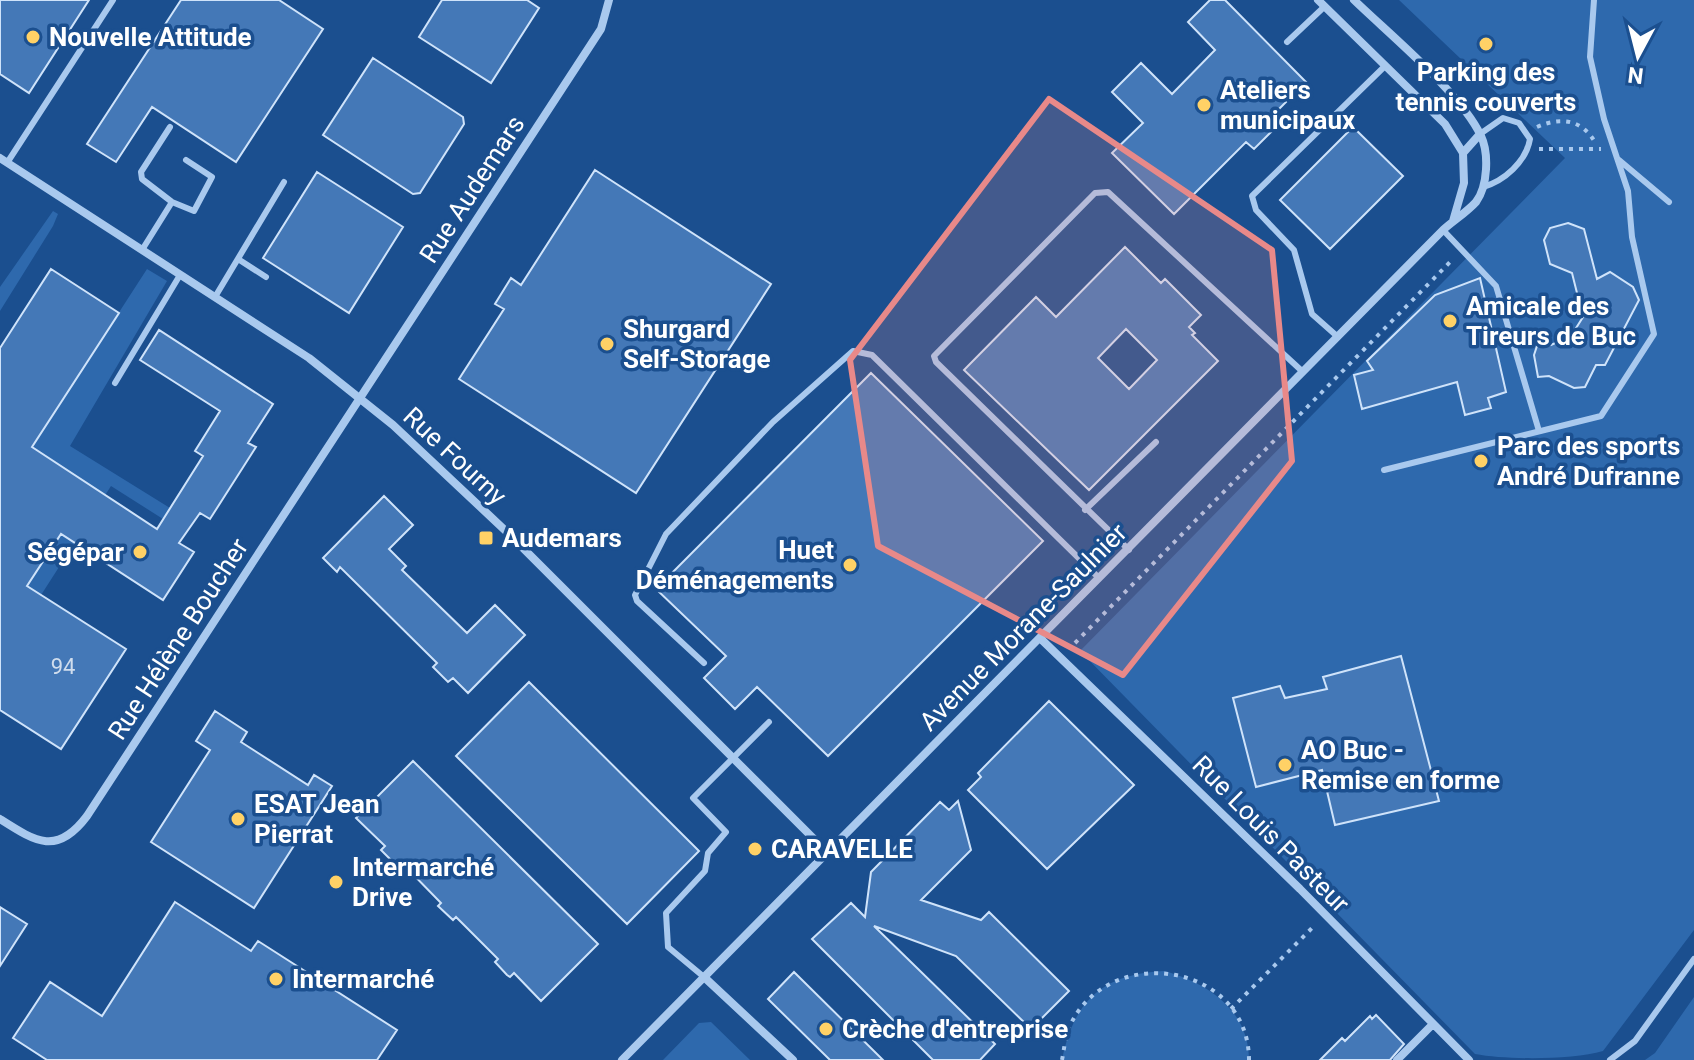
<svg xmlns="http://www.w3.org/2000/svg" width="1694" height="1060" viewBox="0 0 1694 1060" font-family="Roboto,sans-serif">
<rect width="100%" height="100%" fill="#1b4f8f"/>
<path fill="#2e69ad" d="M 1399,0 L 1694,0 L 1694,930 L 1603,1051 C 1572,1060 1507,1060 1475,1054 L 1080,651 L 1565,158 Z
M 53,211 L 58,214 L 53,226 L 0,311 L 0,287 Z
M 147,269 L 167,281 L 70,446 L 170,508 L 163,519 L 111,486 L 0,659 L 0,628 L 92,486 L 0,426 L 50,419 Z
M 1164,971 C 1208,983 1249,1010 1249,1060 L 1062,1060 C 1074,1000 1103,974 1164,971 Z
M 1694,997 L 1694,1060 L 1645,1060 L 1655,1053 Z
M 711,1022 L 750,1060 L 663,1060 L 699,1023 Z"/>
<path fill="#4478b7" stroke="#cfe3fa" stroke-width="2" fill-rule="evenodd" d="M 0,0 L 89,0 L 29,93 L 0,74 Z
M 181,0 L 279,0 L 323,29 L 236,162 L 152,107 L 116,162 L 87,144 Z
M 442,0 L 527,0 L 539,8 L 491,83 L 419,37 Z
M 1210,0 L 1225,0 L 1306,82 L 1271,117 L 1279,124 L 1254,149 L 1246,142 L 1174,214 L 1112,153 L 1143,123 L 1112,92 L 1141,63 L 1172,94 L 1215,50 L 1188,22 Z
M 373,58 L 463,117 L 464,124 L 420,193 L 413,194 L 323,135 Z
M 1353,127 L 1403,176 L 1330,249 L 1280,200 Z
M 595,170 L 771,284 L 636,493 L 459,379 L 504,309 L 495,304 L 511,278 L 521,285 Z
M 317,172 L 403,227 L 349,313 L 263,258 Z
M 1568,223 L 1584,229 L 1597,279 L 1610,272 L 1633,287 L 1639,300 L 1605,365 L 1596,365 L 1585,387 L 1574,388 L 1549,376 L 1538,377 L 1534,355 L 1537,346 L 1551,345 L 1571,336 L 1583,317 L 1572,273 L 1550,264 L 1544,240 L 1550,228 Z
M 1125,247 L 1161,283 L 1165,279 L 1201,315 L 1189,327 L 1195,333 L 1192,335 L 1218,361 L 1089,490 L 964,370 L 1036,297 L 1056,317 ZM 1126,329 L 1157,360 L 1129,389 L 1098,358 Z
M 51,269 L 119,313 L 32,447 L 157,529 L 203,456 L 195,451 L 220,411 L 140,360 L 159,330 L 273,404 L 248,443 L 256,447 L 210,519 L 200,513 L 179,543 L 194,552 L 163,600 L 61,534 L 27,586 L 126,649 L 61,749 L 0,710 L 0,348 Z
M 1480,278 L 1506,392 L 1488,398 L 1491,408 L 1465,415 L 1457,382 L 1362,409 L 1354,375 L 1373,370 L 1367,361 L 1435,295 Z
M 871,373 L 1043,541 L 828,756 L 757,687 L 735,709 L 704,678 L 726,656 L 656,589 Z
M 384,496 L 413,525 L 389,549 L 406,566 L 402,570 L 467,633 L 495,605 L 525,635 L 468,693 L 453,678 L 448,682 L 433,667 L 437,663 L 340,567 L 337,572 L 323,558 Z
M 1401,656 L 1439,801 L 1335,825 L 1322,770 L 1256,787 L 1233,698 L 1280,686 L 1285,698 L 1327,689 L 1323,677 Z
M 529,682 L 699,851 L 627,924 L 456,756 Z
M 1049,701 L 1134,785 L 1047,869 L 968,790 L 981,777 L 978,773 Z
M 215,711 L 247,732 L 241,742 L 308,785 L 314,775 L 332,786 L 254,908 L 151,842 L 210,750 L 196,741 Z
M 413,761 L 598,944 L 541,1001 L 514,973 L 510,977 L 507,975 L 495,962 L 498,959 L 456,917 L 453,920 L 438,906 L 441,903 L 400,861 L 396,865 L 381,850 L 385,846 L 356,818 Z
M 958,801 L 971,850 L 921,900 L 981,920 L 989,912 L 1069,991 L 1031,1029 L 956,956 L 874,926 L 995,1044 L 980,1060 L 933,1060 L 812,939 L 851,903 L 865,917 L 871,872 L 940,802 L 949,810 Z
M 175,902 L 251,951 L 258,941 L 397,1030 L 377,1060 L 47,1060 L 13,1038 L 50,982 L 102,1016 Z
M 0,907 L 27,924 L 0,966 Z
M 794,972 L 883,1060 L 830,1060 L 768,999 Z
M 1376,1015 L 1404,1044 L 1390,1060 L 1320,1060 L 1342,1038 L 1345,1041 L 1370,1016 L 1372,1019 Z"/>
<g fill="none" stroke-linecap="round" stroke-linejoin="round">
<path stroke="#a9c9ee" stroke-width="4" stroke-dasharray="4 6" stroke-linecap="butt" d="M 1537,127 C 1562,116 1583,120 1596,144
M 1539,149 L 1601,149
M 1075,643 L 1452,260
M 1231,1009 L 1314,926
M 1062,1060 C 1064,1050 1065,1039 1068,1030 C 1105,940 1249,962 1249,1060"/>
<path stroke="#a9c9ee" stroke-width="6" d="M 1287,42 L 1324,7
M 170,127 L 141,172 L 142,179 L 172,202 L 194,211 L 212,177 L 186,160
M 1480,134 L 1503,118 L 1519,123 L 1530,139 C 1526,162 1504,181 1483,187
M 1619,160 L 1669,202
M 7,163 L 113,0
M 1443,230 L 1496,286 L 1539,431
M 142,250 L 172,202
M 238,259 L 266,277
M 215,297 L 284,182
M 1338,337 L 1312,314 L 1294,250 L 1256,210 L 1252,196 L 1384,67
M 115,383 L 180,275
M 1384,470 L 1601,416 L 1654,334 L 1632,237 L 1628,191 L 1604,119 L 1590,57 L 1594,0
M 1085,510 L 1156,442
M 1129,550 L 936,362 L 934,356 L 1095,193 L 1108,192 L 1303,372
M 704,663 L 637,601 L 635,595 L 666,534 L 773,422 L 853,351 L 872,355 L 1099,578
M 704,977 L 668,947 L 666,913 L 705,871 L 708,853 L 726,832 L 693,798 L 769,722
M 1610,1060 L 1635,1041 L 1694,959"/>
<path stroke="#a9c9ee" stroke-width="8" d="M 1318,0 L 1445,124 L 1463,153
M 0,158 L 309,358 L 393,425 L 508,533 L 828,853
M 1453,221 L 1464,183 L 1463,153 L 1480,134
M 1042,640 L 1300,889 L 1469,1060
M 0,819 C 36,842 57,856 87,816 L 601,29 L 609,0
M 704,977 L 793,1060
M 622,1060 L 1443,230 C 1453,221 1467,212 1476,202 C 1488,186 1489,153 1481,136 C 1461,93 1389,34 1354,0
M 1397,1060 L 1433,1024"/>
</g>
<path fill="#e88989" fill-opacity="0.2" stroke="#e88989" stroke-width="6" stroke-linejoin="round" d="M 1049,99 L 1272,250 L 1292,461 L 1123,675 L 878,546 L 850,360 Z"/>
<g fill="#ffd166" stroke="#1b4f8f" stroke-width="3">
<circle cx="33" cy="37" r="8"/>
<circle cx="1486" cy="44" r="8"/>
<circle cx="1204" cy="105" r="8"/>
<circle cx="1450" cy="321" r="8"/>
<circle cx="607" cy="344" r="8"/>
<circle cx="1481" cy="461" r="8"/>
<rect x="478" y="530" width="16" height="16" rx="4"/>
<circle cx="140" cy="552" r="8"/>
<circle cx="850" cy="565" r="8"/>
<circle cx="1285" cy="765" r="8"/>
<circle cx="238" cy="819" r="8"/>
<circle cx="755" cy="849" r="8"/>
<circle cx="336" cy="882" r="8"/>
<circle cx="276" cy="979" r="8"/>
<circle cx="826" cy="1029" r="8"/>
</g>
<g text-anchor="middle" dominant-baseline="central" stroke-width="7" stroke-linejoin="round" paint-order="stroke">
<g font-size="22" fill="#d0dded">
<text x="63" y="666">94</text>
</g>
<g font-size="26" font-weight="bold" fill="#fff" stroke="#1b4f8f" text-anchor="start">
<text x="49" y="37">Nouvelle Attitude</text>
<text x="1486" y="72" text-anchor="middle">Parking des<tspan x="1486" dy="30">tennis couverts</tspan></text>
<text x="1220" y="90">Ateliers<tspan x="1220" dy="30">municipaux</tspan></text>
<text x="1466" y="306">Amicale des<tspan x="1466" dy="30">Tireurs de Buc</tspan></text>
<text x="623" y="329">Shurgard<tspan x="623" dy="30">Self-Storage</tspan></text>
<text x="1497" y="446">Parc des sports<tspan x="1497" dy="30">André Dufranne</tspan></text>
<text x="502" y="538">Audemars</text>
<text x="834" y="550" text-anchor="end">Huet<tspan x="834" dy="30">Déménagements</tspan></text>
<text x="124" y="552" text-anchor="end">Ségépar</text>
<text x="1301" y="750">AO Buc -<tspan x="1301" dy="30">Remise en forme</tspan></text>
<text x="254" y="804">ESAT Jean<tspan x="254" dy="30">Pierrat</tspan></text>
<text x="771" y="849">CARAVELLE</text>
<text x="352" y="867">Intermarché<tspan x="352" dy="30">Drive</tspan></text>
<text x="292" y="979">Intermarché</text>
<text x="842" y="1029">Crèche d'entreprise</text>
</g>
<g font-size="26" fill="#fff" stroke="#1b4f8f">
<text transform="translate(472 189) rotate(-57)">Rue Audemars</text>
<text transform="translate(455 456) rotate(43)">Rue Fourny</text>
<text transform="translate(1023 627) rotate(-45)">Avenue Morane-Saulnier</text>
<text transform="translate(178 639) rotate(-57)">Rue Hélène Boucher</text>
<text transform="translate(1271 834) rotate(45)">Rue Louis Pasteur</text>
</g>
</g>
<g transform="translate(1638 56) rotate(187)" stroke="#1b4f8f" stroke-width="6" paint-order="stroke">
<path d="M0-6L14 30L0 20L-14 30Z" fill="#ffffff"/>
<text y="-12" font-size="22" font-weight="bold" text-anchor="middle" fill="#ffffff">N</text>
</g>
</svg>
